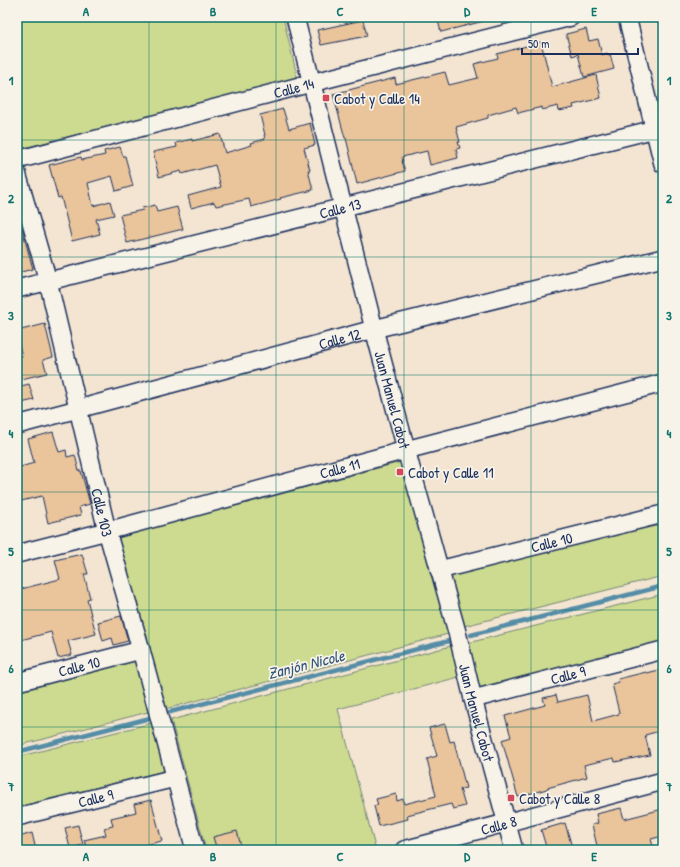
<svg xmlns="http://www.w3.org/2000/svg" width="680" height="867" viewBox="0 0 680 867" font-family="'Patrick Hand',sans-serif">
<rect width="100%" height="100%" fill="#f3e5d1"/>
<filter id="ink" filterUnits="userSpaceOnUse"><feTurbulence type="fractalNoise" baseFrequency=".025" numOctaves="2"/><feDisplacementMap in="SourceGraphic" scale="8" xChannelSelector="R" yChannelSelector="G"/><feConvolveMatrix kernelMatrix="1 2 1 2 8 2 1 2 1" color-interpolation-filters="sRGB"/></filter>
<g filter="url(#ink)">
<path fill="#ccdb8f" stroke="#748576" d="M 17,17 L 283,17 L 298,80 L 19,149 L 17,141 Z
M 401,462 L 448,634 L 165,709 L 118,536 Z
M 663,523 L 663,576 L 464,626 L 451,576 Z
M 663,594 L 663,641 L 479,688 L 468,643 Z
M 451,646 L 459,677 L 338,709 L 375,847 L 364,850 L 206,850 L 171,720 Z
M 135,661 L 148,712 L 17,746 L 17,692 Z
M 152,723 L 164,771 L 17,807 L 17,757 Z"/>
<g fill="none" stroke-linecap="round" stroke-linejoin="round">
<path stroke="#558da7" stroke-width="4.5" d="M 471,635 L 663,586
M 170,712 L 449,641
M 17,752 L 150,718"/>
</g>
<path fill="#eac49a" stroke="#1b2f5e" d="M 437,17 L 484,17 L 484,21 L 441,32 Z
M 363,20 L 367,36 L 321,45 L 317,30 Z
M 586,29 L 589,41 L 598,39 L 602,55 L 607,53 L 608,55 L 610,54 L 614,69 L 584,77 L 578,54 L 572,56 L 566,34 Z
M 541,42 L 552,87 L 596,75 L 601,98 L 573,105 L 574,108 L 559,111 L 558,106 L 542,110 L 542,107 L 518,113 L 516,107 L 488,115 L 488,118 L 456,127 L 460,142 L 458,142 L 460,148 L 456,149 L 458,158 L 430,165 L 427,151 L 402,157 L 403,161 L 402,161 L 405,171 L 357,184 L 346,138 L 345,138 L 333,94 L 395,78 L 396,84 L 445,72 L 449,85 L 478,78 L 474,64 L 498,58 L 497,54 Z
M 283,109 L 289,129 L 310,123 L 315,145 L 304,148 L 310,170 L 308,170 L 313,190 L 280,198 L 281,199 L 251,207 L 249,199 L 216,206 L 214,202 L 191,208 L 188,196 L 221,187 L 215,165 L 182,174 L 181,171 L 159,177 L 153,152 L 177,147 L 176,143 L 192,139 L 192,141 L 220,134 L 225,153 L 252,145 L 251,143 L 265,139 L 264,135 L 265,135 L 260,115 Z
M 120,147 L 123,156 L 125,156 L 133,186 L 116,191 L 112,176 L 88,183 L 93,206 L 110,201 L 114,215 L 96,219 L 100,234 L 72,241 L 61,197 L 58,198 L 49,165 L 81,157 L 82,160 L 105,155 L 104,151 Z
M 155,205 L 157,212 L 177,207 L 183,229 L 127,243 L 120,215 L 143,210 L 142,208 Z
M 21,225 L 33,269 L 17,273 L 17,226 Z
M 45,324 L 53,357 L 43,360 L 47,373 L 21,379 L 17,363 L 17,357 L 22,356 L 17,337 L 17,331 Z
M 29,384 L 34,400 L 17,404 L 17,387 Z
M 53,432 L 59,452 L 66,450 L 67,457 L 75,455 L 79,471 L 81,471 L 90,504 L 79,507 L 81,515 L 48,523 L 42,496 L 17,502 L 17,468 L 34,463 L 28,439 Z
M 82,554 L 88,574 L 84,574 L 90,598 L 87,599 L 96,634 L 68,641 L 72,655 L 58,658 L 51,632 L 17,641 L 17,590 L 60,579 L 55,560 Z
M 121,616 L 128,641 L 114,645 L 112,638 L 103,641 L 98,622 Z
M 663,669 L 663,730 L 645,735 L 650,755 L 615,762 L 614,758 L 584,765 L 587,777 L 547,788 L 547,789 L 518,797 L 502,740 L 511,737 L 505,716 L 545,705 L 543,698 L 556,695 L 558,702 L 587,695 L 593,721 L 619,714 L 619,712 L 612,684 L 619,682 L 618,679 L 646,672 L 647,673 Z
M 445,724 L 450,742 L 454,741 L 466,788 L 460,789 L 465,806 L 453,809 L 451,804 L 407,815 L 408,819 L 379,826 L 374,806 L 378,805 L 376,799 L 396,794 L 397,801 L 403,799 L 404,804 L 436,796 L 427,759 L 437,756 L 429,728 Z
M 151,800 L 162,841 L 140,846 L 141,850 L 87,850 L 84,840 L 106,835 L 104,828 L 113,826 L 111,818 L 136,812 L 134,804 Z
M 621,808 L 624,819 L 663,809 L 663,836 L 651,839 L 654,850 L 598,850 L 592,825 L 598,823 L 596,814 Z
M 565,823 L 572,847 L 559,850 L 547,850 L 541,830 Z
M 78,825 L 83,845 L 70,848 L 65,828 Z
M 237,831 L 242,850 L 217,850 L 213,837 Z
M 32,833 L 36,850 L 22,850 L 19,837 Z"/>
<g fill="none" stroke-linecap="round" stroke-linejoin="round">
<defs>
<g id="minor">
<path id="s1" d="M 295,17 L 374,329 L 411,468 L 457,632 L 473,699 L 514,850"/>
<path d="M 627,17 L 663,164"/>
<path id="s2" d="M 17,160 L 311,83 L 571,17"/>
<path id="s3" d="M 17,173 L 48,281 L 107,531 L 141,650 L 195,850"/>
<path id="s4" d="M 17,289 L 663,127"/>
<path id="s5" d="M 17,425 L 78,409 L 374,329 L 663,258"/>
<path id="s6" d="M 17,554 L 107,531 L 406,450 L 663,383"/>
<path id="s7" d="M 439,570 L 663,514"/>
<path id="s8" d="M 17,682 L 141,650"/>
<path id="s9" d="M 473,699 L 663,650"/>
<path id="s10" d="M 17,817 L 175,778"/>
<path id="s11" d="M 404,850 L 663,781"/>
</g>
</defs>
<use href="#minor" stroke="#1b2f5e" stroke-width="20"/>
<use href="#minor" stroke="#f7f3e8" stroke-width="17"/>
</g>
</g>
<path fill="none" stroke="#0f766e" stroke-width="1" stroke-opacity="0.55" d="M 149,17 L 149,850M 276,17 L 276,850M 404,17 L 404,850M 531,17 L 531,850M 17,140 L 663,140M 17,257 L 663,257M 17,375 L 663,375M 17,492 L 663,492M 17,610 L 663,610M 17,727 L 663,727"/>
<g fill="#d1495b" stroke="#f7f3e8" stroke-width="1.5">
<rect x="322" y="94" width="8" height="8" rx="2"/>
<rect x="396" y="468" width="8" height="8" rx="2"/>
<rect x="507" y="794" width="8" height="8" rx="2"/>
</g>
<g text-anchor="middle" dominant-baseline="central" stroke-width="3.5" stroke-linejoin="round" paint-order="stroke">
<g font-size="15" fill="#1b2f5e" stroke="#f7f3e8">
<text stroke="none"><textPath href="#s2" startOffset="286">Calle 14</textPath></text>
<text stroke="none"><textPath href="#s4" startOffset="333">Calle 13</textPath></text>
<text stroke="none"><textPath href="#s5" startOffset="334">Calle 12</textPath></text>
<text stroke="none"><textPath href="#s1" startOffset="395">Juan Manuel Cabot</textPath></text>
<text stroke="none"><textPath href="#s6" startOffset="334">Calle 11</textPath></text>
<text stroke="none"><textPath href="#s3" startOffset="350">Calle 103</textPath></text>
<text stroke="none"><textPath href="#s7" startOffset="116">Calle 10</textPath></text>
<text stroke="none"><textPath href="#s8" startOffset="64">Calle 10</textPath></text>
<text stroke="none"><textPath href="#s9" startOffset="98">Calle 9</textPath></text>
<text stroke="none"><textPath href="#s1" startOffset="719">Juan Manuel Cabot</textPath></text>
<text stroke="none"><textPath href="#s10" startOffset="81">Calle 9</textPath></text>
<text stroke="none"><textPath href="#s11" startOffset="98">Calle 8</textPath></text>
</g>
<g font-size="15" fill="#1b2f5e" stroke="#f7f3e8" text-anchor="start">
<text x="334" y="98">Cabot y Calle 14</text>
<text x="408" y="472">Cabot y Calle 11</text>
<text x="519" y="798">Cabot y Calle 8</text>
</g>
<g font-size="16" font-style="italic" fill="#33567c" stroke="#f7f3e8">
<text transform="translate(306 664) rotate(-14)">Zanjón Nicole</text>
</g>
</g>
<rect width="680" height="867" fill="none" stroke="#f7f3e8" stroke-width="44"/>
<path d="M522 48v6h116v-6" fill="none" stroke="#1b2f5e" stroke-width="2"/>
<text x="528" y="48" font-size="12" fill="#1b2f5e" stroke="#f7f3e8" stroke-width="3" paint-order="stroke">50 m</text>
<rect x="22" y="22" width="636" height="823" fill="none" stroke="#0f766e" stroke-width="1.5"/>
<g font-size="13" text-anchor="middle" font-weight="bold" fill="#0f766e">
<text x="86" y="16">A</text>
<text x="213" y="16">B</text>
<text x="340" y="16">C</text>
<text x="467" y="16">D</text>
<text x="594" y="16">E</text>
<text x="11" y="85">1</text>
<text x="669" y="85">1</text>
<text x="11" y="203">2</text>
<text x="669" y="203">2</text>
<text x="11" y="320">3</text>
<text x="669" y="320">3</text>
<text x="11" y="438">4</text>
<text x="669" y="438">4</text>
<text x="11" y="556">5</text>
<text x="669" y="556">5</text>
<text x="11" y="673">6</text>
<text x="669" y="673">6</text>
<text x="11" y="791">7</text>
<text x="669" y="791">7</text>
<text x="86" y="861">A</text>
<text x="213" y="861">B</text>
<text x="340" y="861">C</text>
<text x="467" y="861">D</text>
<text x="594" y="861">E</text>
</g>
</svg>
